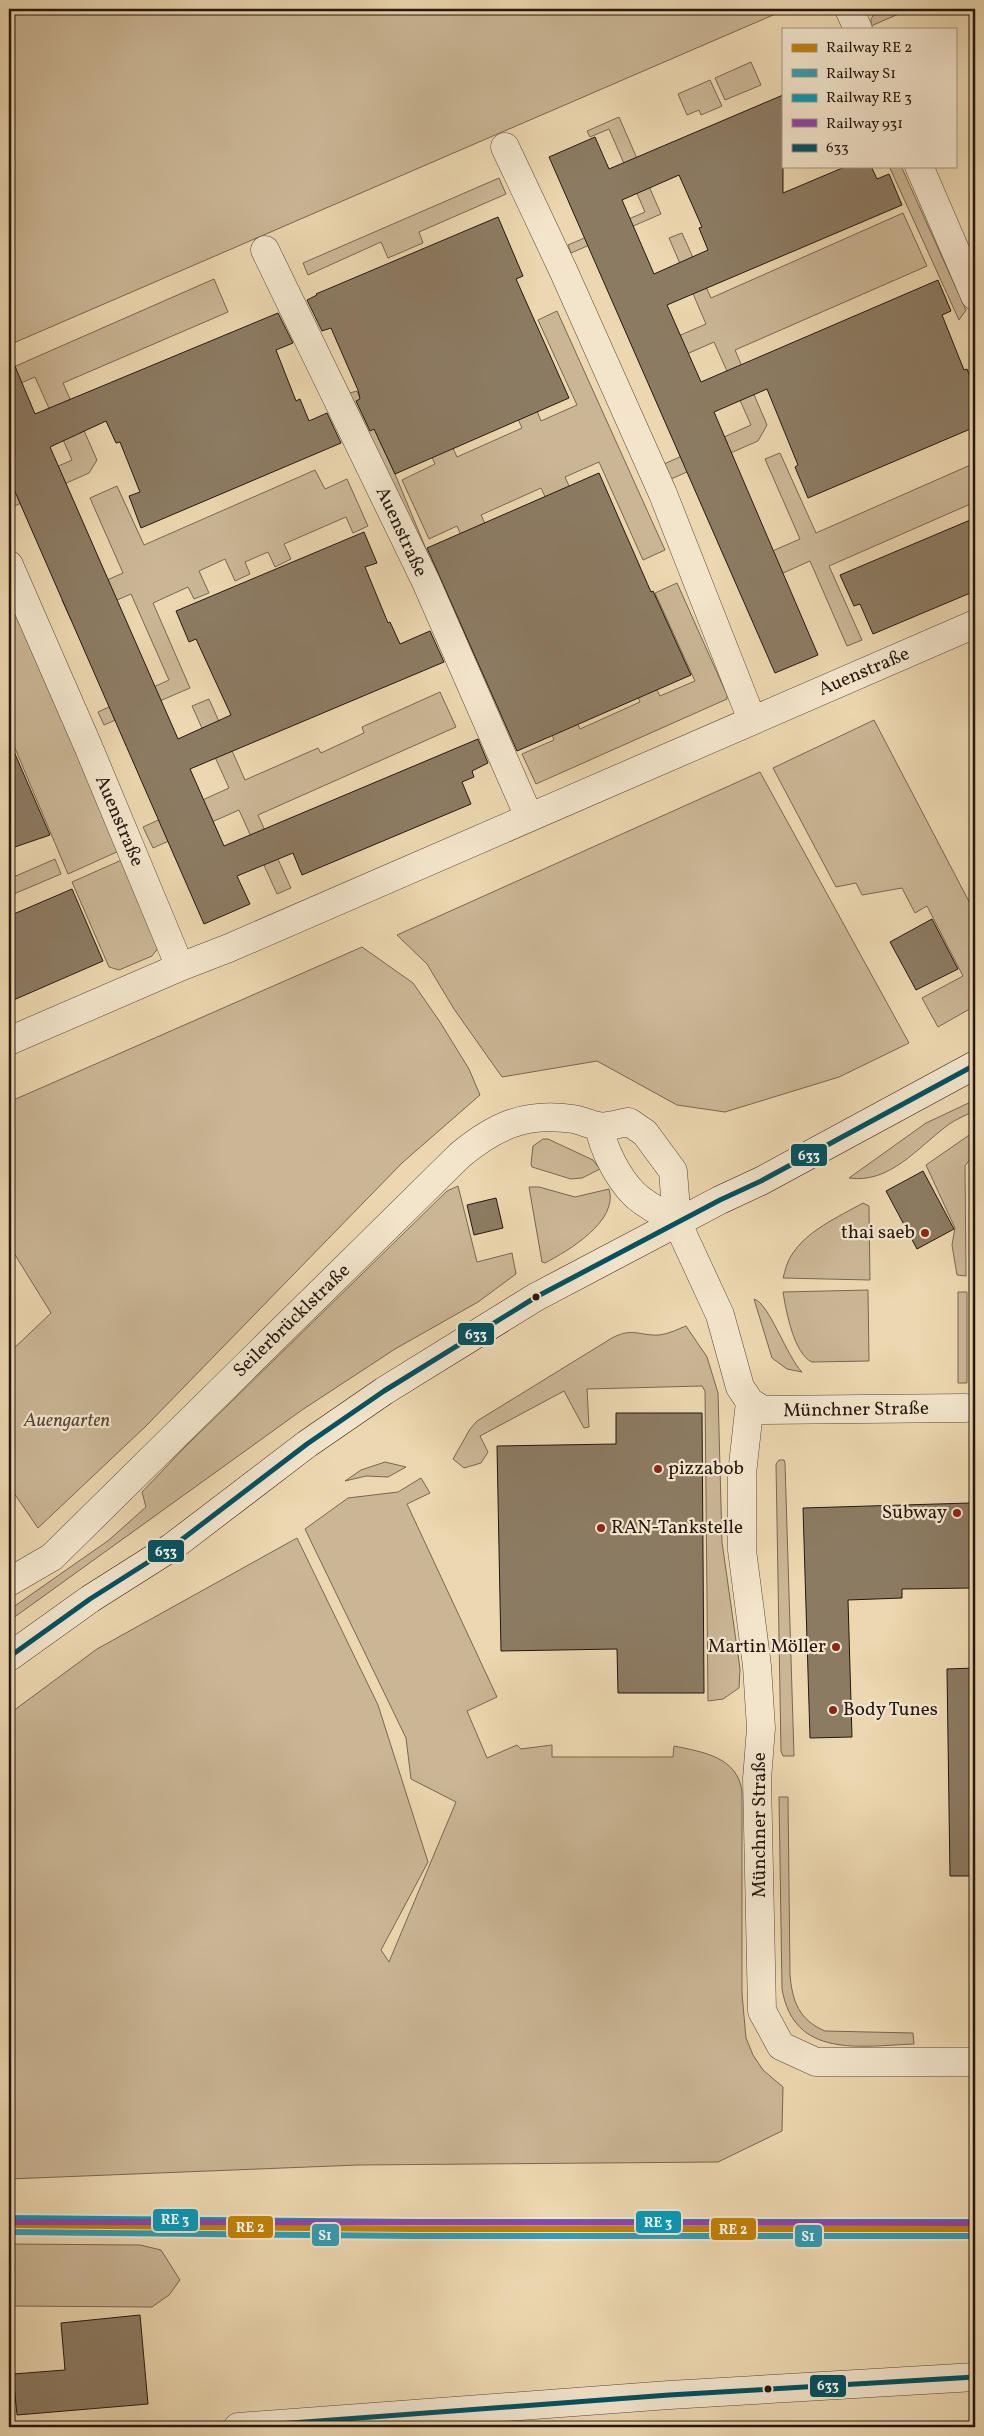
<svg xmlns="http://www.w3.org/2000/svg" width="984" height="2436" viewBox="0 0 984 2436" font-family="Vollkorn,serif">
<rect width="100%" height="100%" fill="#ecd7b0"/>
<filter id="stains"><feTurbulence type="fractalNoise" baseFrequency=".004" numOctaves="4"/><feColorMatrix values="0 0 0 0 .2 0 0 0 0 .09 0 0 0 0 .02 0 0 0 .5 -.17"/></filter>
<radialGradient id="worn" r=".72"><stop offset=".6" stop-color="#630" stop-opacity="0"/><stop offset="1" stop-color="#630" stop-opacity=".3"/></radialGradient>
<path fill="#cab695" stroke="#786652" d="M 9,9 L 787,9 L 9,345 Z
M 877,9 L 910,9 L 871,26 L 871,19 Z
M 751,62 L 761,85 L 725,100 L 715,78 Z
M 710,80 L 722,106 L 701,115 L 699,110 L 687,115 L 678,94 Z
M 619,117 L 661,214 L 571,253 L 568,245 L 645,212 L 609,129 L 590,137 L 587,131 Z
M 889,166 L 901,166 L 966,310 L 959,320 Z
M 499,178 L 506,194 L 419,232 L 423,243 L 388,258 L 381,242 L 308,275 L 303,263 Z
M 903,213 L 927,266 L 735,350 L 767,425 L 758,441 L 671,479 L 664,464 L 751,425 L 714,342 L 644,373 L 637,354 L 706,324 L 669,238 L 682,233 L 711,298 Z
M 214,279 L 228,312 L 63,383 L 97,460 L 89,473 L 10,508 L 9,488 L 72,460 L 35,377 L 9,388 L 9,369 Z
M 557,311 L 665,550 L 643,560 L 599,462 L 565,477 L 580,510 L 556,520 L 541,488 L 481,515 L 496,547 L 471,558 L 457,526 L 429,539 L 402,480 L 435,464 L 431,455 L 452,446 L 457,457 L 522,428 L 518,419 L 537,411 L 541,421 L 577,405 L 538,320 Z
M 357,391 L 395,474 L 438,578 L 346,394 Z
M 780,453 L 816,533 L 975,463 L 975,502 L 829,566 L 862,640 L 847,646 L 810,561 L 741,592 L 731,569 L 800,539 L 765,459 Z
M 315,470 L 325,489 L 347,479 L 368,526 L 353,533 L 346,517 L 284,544 L 291,559 L 275,567 L 268,552 L 245,562 L 250,574 L 235,581 L 225,559 L 199,571 L 209,593 L 194,599 L 188,587 L 153,603 L 190,688 L 104,725 L 98,712 L 169,680 L 131,594 L 71,620 L 62,600 L 123,573 L 90,498 L 117,486 L 144,545 Z
M 677,583 L 727,695 L 727,699 L 536,784 L 522,754 L 554,740 L 547,722 L 572,712 L 580,729 L 640,702 L 635,690 L 653,682 L 660,696 L 695,681 L 655,593 Z
M 9,590 L 119,851 L 68,874 L 9,734 Z
M 440,692 L 456,727 L 258,815 L 291,888 L 277,894 L 239,810 L 153,848 L 143,827 L 229,788 L 192,706 L 209,699 L 245,780 L 318,748 L 321,753 L 364,733 L 362,727 Z
M 874,720 L 975,913 L 975,1006 L 938,1027 L 922,998 L 963,976 L 927,906 L 915,913 L 902,888 L 862,895 L 856,883 L 836,887 L 773,768 Z
M 760,772 L 909,1043 L 839,1077 L 725,1112 L 677,1105 L 597,1061 L 502,1077 L 454,1009 L 427,964 L 397,935 Z
M 55,859 L 61,874 L 9,896 L 9,879 Z
M 124,859 L 159,947 L 152,956 L 119,970 L 109,967 L 72,882 Z
M 362,947 L 413,983 L 440,1022 L 469,1069 L 480,1095 L 402,1163 L 146,1426 L 38,1528 L 9,1486 L 9,1353 L 51,1313 L 9,1245 L 9,1102 Z
M 975,1100 L 975,1111 C 966,1115 956,1119 948,1125 C 918,1147 890,1184 849,1178 L 926,1123 Z
M 975,1131 L 975,1152 L 965,1166 L 966,1276 L 957,1275 L 952,1245 L 955,1228 L 926,1165 Z
M 543,1139 L 548,1139 L 593,1160 L 600,1169 L 582,1178 L 571,1179 L 532,1167 L 531,1164 L 533,1146 Z
M 458,1186 L 477,1262 L 512,1253 L 516,1274 L 478,1302 L 395,1349 L 302,1410 L 9,1621 L 9,1610 L 109,1540 L 146,1507 L 142,1492 L 187,1445 L 447,1191 Z
M 529,1187 L 539,1187 L 575,1197 L 609,1189 C 619,1221 568,1251 545,1263 L 542,1262 Z
M 863,1203 L 869,1206 L 870,1280 L 783,1278 C 785,1271 787,1262 791,1256 C 806,1231 838,1217 863,1203 Z
M 868,1290 L 869,1361 L 812,1362 C 794,1354 786,1311 783,1292 Z
M 958,1292 L 967,1292 L 967,1383 L 958,1383 Z
M 754,1299 C 769,1303 787,1357 802,1372 L 787,1369 L 772,1358 Z
M 686,1326 L 707,1357 L 718,1393 L 722,1542 L 740,1669 L 739,1688 L 723,1699 L 708,1701 L 705,1391 L 702,1386 L 587,1389 L 589,1427 L 584,1428 L 564,1391 L 480,1436 L 488,1452 L 481,1463 L 464,1468 L 453,1459 L 470,1429 L 477,1421 L 612,1338 C 633,1327 639,1336 659,1335 C 669,1334 678,1329 686,1326 Z
M 779,1460 L 784,1460 L 785,1463 L 794,1756 L 783,1756 L 781,1751 L 776,1464 Z
M 385,1462 L 406,1467 L 388,1477 L 366,1476 L 345,1481 L 361,1470 Z
M 421,1478 L 430,1493 L 407,1504 L 497,1697 L 467,1711 L 487,1758 L 517,1745 L 521,1749 L 552,1745 L 552,1757 L 673,1757 L 674,1746 C 703,1752 738,1757 742,1792 L 742,1994 L 746,2038 L 753,2055 L 763,2070 L 783,2087 L 782,2131 L 718,2162 L 358,2165 L 9,2179 L 9,1714 L 97,1649 L 297,1538 L 378,1705 L 428,1862 L 381,1950 L 389,1962 L 456,1802 L 411,1779 L 406,1738 L 305,1529 L 348,1498 L 398,1492 Z
M 779,1797 L 788,1797 L 790,1974 C 792,2001 799,2020 825,2031 L 913,2033 L 914,2044 C 860,2046 794,2059 782,1989 Z
M 969,1853 L 975,1868 L 975,1959 L 972,1960 Z
M 9,2244 L 140,2245 L 161,2250 L 180,2280 L 169,2295 L 152,2307 L 9,2306 Z"/>
<path fill="#8c7b63" stroke="#251710" fill-rule="evenodd" d="M 783,95 L 783,193 L 847,166 L 871,166 L 877,179 L 889,174 L 902,205 L 667,305 L 701,382 L 938,280 L 951,311 L 942,315 L 964,370 L 967,369 L 975,389 L 975,427 L 808,498 L 795,467 L 798,465 L 767,389 L 714,412 L 818,655 L 775,673 L 549,157 L 595,137 L 609,169 ZM 679,175 L 702,227 L 699,228 L 708,250 L 654,274 L 622,200 Z
M 498,217 L 523,276 L 516,279 L 569,398 L 395,474 L 374,429 L 370,431 L 356,401 L 360,399 L 358,390 L 331,328 L 322,331 L 307,300 L 317,295 L 316,294 Z
M 278,313 L 293,343 L 276,350 L 296,401 L 300,399 L 309,421 L 327,413 L 341,443 L 141,528 L 129,496 L 140,492 L 120,442 L 116,443 L 106,421 L 50,447 L 178,739 L 231,715 L 196,639 L 189,642 L 176,611 L 364,532 L 377,563 L 365,567 L 388,623 L 390,622 L 400,644 L 430,631 L 444,662 L 190,769 L 224,846 L 478,739 L 488,763 L 472,771 L 474,777 L 462,782 L 471,804 L 302,875 L 293,853 L 237,876 L 250,904 L 204,924 L 9,478 L 9,352 L 35,414 Z
M 599,473 L 651,592 L 653,591 L 691,675 L 517,751 L 427,548 Z
M 975,518 L 975,591 L 873,634 L 860,604 L 854,606 L 840,575 Z
M 9,740 L 50,835 L 9,849 Z
M 72,889 L 103,961 L 9,1002 L 9,916 Z
M 932,919 L 958,969 L 916,990 L 890,942 Z
M 923,1171 L 954,1229 L 917,1249 L 886,1191 Z
M 496,1198 L 503,1228 L 474,1235 L 467,1205 Z
M 616,1413 L 702,1413 L 704,1693 L 618,1693 L 617,1649 L 501,1651 L 497,1446 L 616,1444 Z
M 970,1503 L 973,1588 L 902,1589 L 902,1598 L 848,1600 L 852,1737 L 810,1738 L 803,1508 Z
M 975,1668 L 975,1876 L 950,1876 L 947,1669 Z
M 140,2315 L 148,2404 L 17,2415 L 13,2374 L 65,2370 L 61,2323 Z"/>
<g fill="none" stroke-linecap="round" stroke-linejoin="round">
<defs>
<path id="street" d="M 849,9 L 858,29
M 505,147 L 563,270 L 663,494 L 752,720
M 919,166 L 975,296
M 265,250 L 426,582 L 529,817
M 9,565 L 88,746 L 180,967
M 9,1041 L 180,967 L 229,948 L 975,624
M 599,1126 C 603,1149 618,1178 634,1194 C 646,1206 663,1213 677,1222
M 750,1402 L 742,1474 L 742,1550 L 757,1666 L 761,1728 L 757,1779 L 762,2011 L 781,2046 L 816,2062 L 975,2062
M 9,1582 L 52,1557 L 460,1155 C 495,1126 525,1112 573,1119 C 581,1120 590,1125 598,1126 C 608,1128 620,1123 629,1122 L 645,1133 L 673,1171 L 677,1222 L 720,1315 L 740,1387 L 750,1402 L 763,1410 L 965,1408
M 238,2427 L 669,2395 L 975,2377"/>
<path id="secondary" d="M 9,1657 L 90,1599 L 172,1547 L 307,1444 L 384,1391 L 536,1297 L 720,1200 L 761,1181 L 975,1065"/>
</defs>
<use href="#street" stroke="#574738" stroke-width="29"/>
<use href="#secondary" stroke="#251710" stroke-width="29"/>
<use href="#street" stroke="#f3e5cc" stroke-width="28"/>
<use href="#secondary" stroke="#f3e5cc" stroke-width="28"/>
<defs>
<path id="bus-1" d="M 9,1657 L 90,1599 L 172,1547 L 307,1444 L 384,1391 L 536,1297 L 720,1200 L 761,1181 L 975,1065
M 238,2427 L 669,2395 L 975,2377"/>
</defs>
<use href="#bus-1" stroke="#f3e5cc" stroke-width="9"/>
<use href="#bus-1" stroke="#005262" stroke-width="5"/>
<defs>
<path id="rail-1" d="M 9,2225 L 415,2229 L 975,2229"/>
<path id="rail-2" d="M 9,2232 L 415,2236 L 975,2236"/>
<path id="rail-3" d="M 9,2218 L 415,2222 L 975,2222"/>
<path id="rail-4" d="M 9,2222 L 975,2223"/>
</defs>
<use href="#rail-1" stroke="#f3e5cc" stroke-width="10"/>
<use href="#rail-2" stroke="#f3e5cc" stroke-width="10"/>
<use href="#rail-3" stroke="#f3e5cc" stroke-width="10"/>
<use href="#rail-4" stroke="#f3e5cc" stroke-width="10"/>
<use href="#rail-1" stroke="#c28204" stroke-width="6"/>
<use href="#rail-2" stroke="#329db5" stroke-width="6"/>
<use href="#rail-3" stroke="#049abb" stroke-width="6"/>
<use href="#rail-4" stroke="#8e44ad" stroke-width="6"/>
</g>
<g fill="#8f2418" stroke="#f3e5cc" stroke-width="2">
<circle cx="925" cy="1233" r="5"/>
<circle cx="658" cy="1469" r="5"/>
<circle cx="957" cy="1513" r="5"/>
<circle cx="601" cy="1528" r="5"/>
<circle cx="836" cy="1647" r="5"/>
<circle cx="833" cy="1710" r="5"/>
</g>
<g fill="#251710" stroke="#f3e5cc" stroke-width="2">
<circle cx="536" cy="1297" r="4.5"/>
<circle cx="768" cy="2389" r="4.5"/>
</g>
<g text-anchor="middle" dominant-baseline="central" stroke-width="4.5" stroke-linejoin="round" paint-order="stroke">
<g font-size="19" fill="#251710" stroke="#f3e5cc">
<text transform="translate(401 532) rotate(65)">Auenstraße</text>
<text transform="translate(864 672) rotate(-23)">Auenstraße</text>
<text transform="translate(119 821) rotate(67)">Auenstraße</text>
<text transform="translate(292 1321) rotate(-44)">Seilerbrücklstraße</text>
<text transform="translate(856 1410) rotate(-1)">Münchner Straße</text>
<text transform="translate(760 1825) rotate(-90)">Münchner Straße</text>
</g>
<g font-size="19" fill="#251710" stroke="#f3e5cc" text-anchor="end">
<text x="915" y="1233">thai saeb</text>
<text x="668" y="1469" text-anchor="start">pizzabob</text>
<text x="947" y="1513">Subway</text>
<text x="611" y="1528" text-anchor="start">RAN-Tankstelle</text>
<text x="826" y="1647">Martin Möller</text>
<text x="843" y="1710" text-anchor="start">Body Tunes</text>
</g>
<g font-size="19" font-style="italic" fill="#574738" stroke="#f3e5cc">
<text x="67" y="1421">Auengarten</text>
</g>
</g>
<g stroke="#f3e5cc" stroke-width="2">
<rect x="790" y="1143" width="38" height="24" rx="5" fill="#005262"/>
<rect x="457" y="1322" width="38" height="24" rx="5" fill="#005262"/>
<rect x="147" y="1539" width="38" height="24" rx="5" fill="#005262"/>
<rect x="152" y="2208" width="47" height="24" rx="5" fill="#049abb"/>
<rect x="635" y="2210" width="47" height="24" rx="5" fill="#049abb"/>
<rect x="227" y="2215" width="47" height="24" rx="5" fill="#c28204"/>
<rect x="710" y="2217" width="47" height="24" rx="5" fill="#c28204"/>
<rect x="311" y="2223" width="29" height="24" rx="5" fill="#329db5"/>
<rect x="794" y="2224" width="29" height="24" rx="5" fill="#329db5"/>
<rect x="809" y="2374" width="38" height="24" rx="5" fill="#005262"/>
</g>
<g font-size="14" text-anchor="middle" font-weight="bold" fill="#fff">
<text x="809" y="1160">633</text>
<text x="476" y="1339">633</text>
<text x="166" y="1556">633</text>
<text x="175" y="2224">RE 3</text>
<text x="658" y="2227">RE 3</text>
<text x="250" y="2232">RE 2</text>
<text x="733" y="2234">RE 2</text>
<text x="325" y="2240">S1</text>
<text x="808" y="2241">S1</text>
<text x="828" y="2390">633</text>
</g>
<rect width="984" height="2436" fill="none" stroke="#ecd7b0" stroke-width="30"/>
<rect x="10" y="10" width="964" height="2416" fill="none" stroke="#251710" stroke-width="2.5"/>
<rect x="15" y="15" width="954" height="2406" fill="none" stroke="#251710"/>
<rect x="782" y="28" width="175" height="140" fill="#f3e5cc" stroke="#a19381"/>
<rect x="792" y="44" width="25" height="8" fill="#c28204" stroke="#a19381"/>
<text x="826" y="52" font-size="15" fill="#251710">Railway RE 2</text>
<rect x="792" y="69" width="25" height="8" fill="#329db5" stroke="#a19381"/>
<text x="826" y="78" font-size="15" fill="#251710">Railway S1</text>
<rect x="792" y="94" width="25" height="8" fill="#049abb" stroke="#a19381"/>
<text x="826" y="102" font-size="15" fill="#251710">Railway RE 3</text>
<rect x="792" y="119" width="25" height="8" fill="#8e44ad" stroke="#a19381"/>
<text x="826" y="128" font-size="15" fill="#251710">Railway 931</text>
<rect x="792" y="144" width="25" height="8" fill="#005262" stroke="#a19381"/>
<text x="826" y="152" font-size="15" fill="#251710">633</text>
<rect width="100%" height="100%" filter="url(#stains)"/>
<rect width="100%" height="100%" fill="url(#worn)"/>
</svg>
